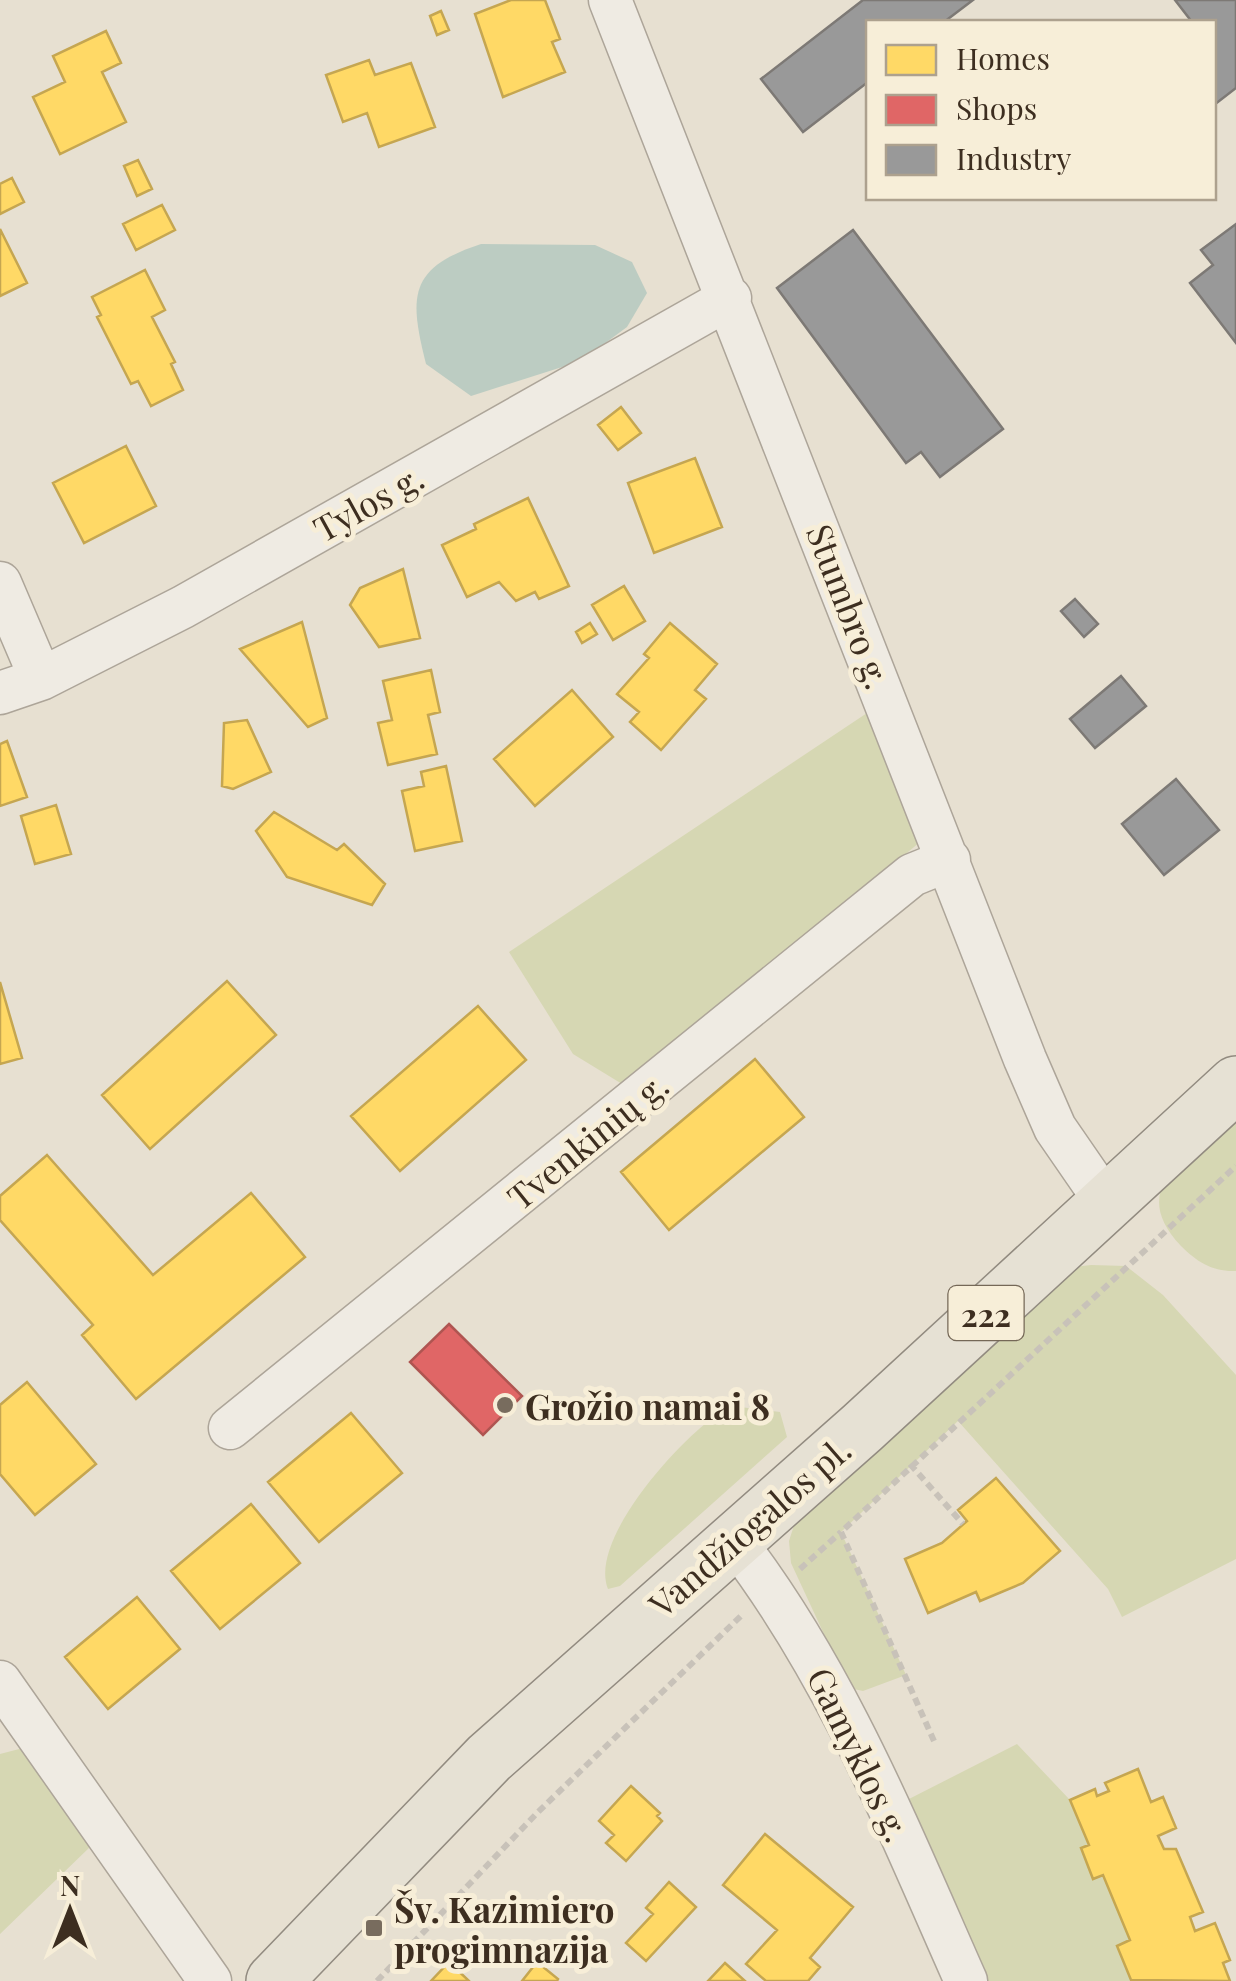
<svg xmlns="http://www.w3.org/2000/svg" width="1236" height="1981" viewBox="0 0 1236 1981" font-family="'Playfair Display',serif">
<rect width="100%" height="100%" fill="#e7e0d1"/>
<path fill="#d6d7b3" d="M 867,713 L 920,842 L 627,1087 L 573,1054 L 509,952 Z
M 1236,1116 L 1236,1271 C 1213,1272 1197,1262 1181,1246 C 1124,1185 1191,1156 1236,1116 Z
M 1091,1265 L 1126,1266 L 1163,1295 L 1236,1375 L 1236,1559 L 1122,1617 L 1108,1589 L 958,1421 L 841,1532 L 906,1675 L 863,1691 L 849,1688 L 791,1563 L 789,1541 L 798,1513 L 1066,1268 Z
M 740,1407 L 780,1412 L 787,1437 L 620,1586 L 608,1589 C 589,1542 671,1451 705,1424 C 715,1417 729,1412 740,1407 Z
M 1017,1744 L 1070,1800 L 1089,1845 L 1081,1849 L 1093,1878 L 1103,1875 L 1130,1940 L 1117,1946 L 1138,1981 L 988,1981 L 907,1800 Z
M 23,1748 L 90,1847 L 0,1934 L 0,1754 Z"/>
<path fill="#bcccc2" d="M 481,244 L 595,245 L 632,262 L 647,293 L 627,327 L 581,361 L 471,396 L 426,364 C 409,296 408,268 481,244 Z"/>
<path fill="#ffd966" stroke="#c5a651" stroke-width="2.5" d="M 511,0 L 545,0 L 560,39 L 552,42 L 565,72 L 503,97 L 475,14 Z
M 441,11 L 449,30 L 437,35 L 430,16 Z
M 106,31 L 121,63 L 102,72 L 126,122 L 60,154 L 33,97 L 65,82 L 53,56 Z
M 369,60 L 375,75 L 411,63 L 435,127 L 379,147 L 367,113 L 343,122 L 326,75 Z
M 138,160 L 152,189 L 137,196 L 124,166 Z
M 12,178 L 24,202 L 0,214 L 0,184 Z
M 162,205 L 175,230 L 136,250 L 123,224 Z
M 0,229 L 27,283 L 0,296 Z
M 145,270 L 165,310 L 152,317 L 175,362 L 171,364 L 183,390 L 151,406 L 138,381 L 131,384 L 97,317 L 101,315 L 92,297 Z
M 621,407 L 641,433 L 618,450 L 598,425 Z
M 126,446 L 156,506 L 84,543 L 53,483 Z
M 695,458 L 722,527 L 654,553 L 628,483 Z
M 528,498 L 569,586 L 539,599 L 535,592 L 516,601 L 499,582 L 467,597 L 442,545 L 476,529 L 474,524 Z
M 403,569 L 420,638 L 379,647 L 350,605 L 360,588 Z
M 624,586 L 645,621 L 613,640 L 592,605 Z
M 302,622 L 327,718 L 308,727 L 240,649 Z
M 590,623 L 597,634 L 582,643 L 576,632 Z
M 670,623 L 717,664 L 695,690 L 706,699 L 661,750 L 630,722 L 639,712 L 617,694 L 649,658 L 644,654 Z
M 431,670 L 440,712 L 428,715 L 437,754 L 388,765 L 378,723 L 392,720 L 383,681 Z
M 572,690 L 613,737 L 535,806 L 494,759 Z
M 247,720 L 271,772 L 233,789 L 222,786 L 224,723 Z
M 7,741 L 27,797 L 0,806 L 0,744 Z
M 446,766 L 462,841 L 415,851 L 402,791 L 424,786 L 421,772 Z
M 56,805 L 71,854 L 35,864 L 21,816 Z
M 274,812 L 337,850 L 344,844 L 385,884 L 372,905 L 287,877 L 256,831 Z
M 227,981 L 276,1035 L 150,1149 L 102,1095 Z
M 0,982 L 22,1058 L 0,1064 Z
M 478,1006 L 526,1060 L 400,1171 L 351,1116 Z
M 755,1059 L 804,1117 L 669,1230 L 621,1172 Z
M 47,1155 L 153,1275 L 251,1193 L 305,1257 L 136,1399 L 82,1335 L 93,1325 L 0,1220 L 0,1196 Z
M 27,1382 L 96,1464 L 35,1515 L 0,1474 L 0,1405 Z
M 351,1413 L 402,1473 L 319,1542 L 268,1482 Z
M 996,1478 L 1060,1551 L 1023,1583 L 980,1601 L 976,1592 L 928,1613 L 905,1559 L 942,1543 L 967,1521 L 958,1510 Z
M 251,1504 L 300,1563 L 220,1629 L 171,1571 Z
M 137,1597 L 180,1649 L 108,1709 L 65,1657 Z
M 1138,1769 L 1151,1802 L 1163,1797 L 1176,1828 L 1158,1836 L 1164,1849 L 1176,1849 L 1203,1912 L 1190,1917 L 1195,1931 L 1215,1923 L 1230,1960 L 1223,1963 L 1230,1981 L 1131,1980 L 1117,1946 L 1130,1940 L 1103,1875 L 1093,1879 L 1081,1848 L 1089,1845 L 1070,1800 L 1095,1789 L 1097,1796 L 1109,1791 L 1105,1783 Z
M 631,1786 L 660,1813 L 657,1816 L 662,1821 L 626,1861 L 606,1843 L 614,1835 L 599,1821 Z
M 765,1834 L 853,1907 L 810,1958 L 820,1967 L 808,1981 L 766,1981 L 746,1964 L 777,1930 L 723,1885 Z
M 669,1882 L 696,1907 L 646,1961 L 626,1943 L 653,1914 L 646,1908 Z
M 449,1962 L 469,1981 L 431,1981 Z
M 537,1962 L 558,1979 L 557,1981 L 522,1981 Z
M 725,1963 L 745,1981 L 708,1981 Z"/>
<path fill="#e06666" stroke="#af5551" stroke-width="2.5" d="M 449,1324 L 522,1396 L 483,1435 L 410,1362 Z"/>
<path fill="#999" stroke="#7d7975" stroke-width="2.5" d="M 863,0 L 973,0 L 944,22 L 868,22 L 868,82 L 803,132 L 761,79 Z
M 1175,0 L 1236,0 L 1236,88 L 1214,105 L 1214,22 L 1192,22 Z
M 1236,224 L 1236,343 L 1190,283 L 1213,265 L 1201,250 Z
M 853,230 L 1003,429 L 940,477 L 921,452 L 906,463 L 777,288 Z
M 1075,599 L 1098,624 L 1084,637 L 1061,611 Z
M 1121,676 L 1146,706 L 1095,748 L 1070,719 Z
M 1176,779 L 1219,830 L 1164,875 L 1122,824 Z"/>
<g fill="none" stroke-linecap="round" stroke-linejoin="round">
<defs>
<path id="minor" d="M 610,0 L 1025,1059 L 1055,1128 L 1106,1202
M 0,583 L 41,679
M 0,693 L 41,679 L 183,607 L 730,298
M 230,1428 L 912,875 L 949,860
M 733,1539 C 836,1672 898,1828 966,1981
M 0,1682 L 210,1981"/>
<path id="primary" d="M 274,1981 L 489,1758 L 862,1428 L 1236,1084"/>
</defs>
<use href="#minor" stroke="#ada599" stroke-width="45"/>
<use href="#primary" stroke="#928b80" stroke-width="58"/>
<path stroke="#c8c2b9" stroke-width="6" stroke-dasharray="8 5" stroke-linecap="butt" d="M 910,1464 L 963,1524
M 800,1569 L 841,1532
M 934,1741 L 841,1532 L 1236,1166
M 377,1981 L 538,1812 L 743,1614"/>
<use href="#minor" stroke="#efebe3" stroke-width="42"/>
<use href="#primary" stroke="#e6e1d4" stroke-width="55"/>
</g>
<g fill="#786c5e" stroke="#f7eed8" stroke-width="4">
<circle cx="505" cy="1405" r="10"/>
<rect x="364" y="1918" width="20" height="20" rx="5"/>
</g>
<g text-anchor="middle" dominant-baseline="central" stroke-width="10" stroke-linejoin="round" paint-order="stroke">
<rect fill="#f7eed8" stroke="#756857" stroke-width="2.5" x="948.5" y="1286" width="75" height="54" rx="8"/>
<g font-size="32" font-weight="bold" fill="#3d2e20">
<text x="986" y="1313">222</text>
</g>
<g font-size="35" fill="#3d2e20" stroke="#f7eed8">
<text transform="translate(368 502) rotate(-29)">Tylos g.</text>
<text transform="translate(850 606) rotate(69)">Stumbro g.</text>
<text transform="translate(587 1140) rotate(-39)">Tvenkinių g.</text>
<text transform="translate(749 1526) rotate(-41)">Vandžiogalos pl.</text>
<text transform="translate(860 1754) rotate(64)">Gamyklos g.</text>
</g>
<g font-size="35" font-weight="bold" fill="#3d2e20" stroke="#f7eed8" text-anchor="start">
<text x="525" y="1405">Grožio namai 8</text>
<text x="394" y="1908">Šv. Kazimiero<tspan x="394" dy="40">progimnazija</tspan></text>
</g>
</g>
<rect x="866" y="20" width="350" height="180" fill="#f7eed8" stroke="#ada18e" stroke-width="2.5"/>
<rect x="886" y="45" width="50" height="30" fill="#ffd966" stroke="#ada18e" stroke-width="2.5"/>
<text x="956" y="70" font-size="30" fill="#3d2e20">Homes</text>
<rect x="886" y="95" width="50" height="30" fill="#e06666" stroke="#ada18e" stroke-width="2.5"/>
<text x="956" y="120" font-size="30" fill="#3d2e20">Shops</text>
<rect x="886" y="145" width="50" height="30" fill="#999999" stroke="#ada18e" stroke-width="2.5"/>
<text x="956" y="170" font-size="30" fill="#3d2e20">Industry</text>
<g transform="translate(70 1911)" stroke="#f7eed8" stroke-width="8" paint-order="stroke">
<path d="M0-8L18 38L0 25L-18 38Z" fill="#3d2e20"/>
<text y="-15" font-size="28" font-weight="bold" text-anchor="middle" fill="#3d2e20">N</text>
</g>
</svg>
